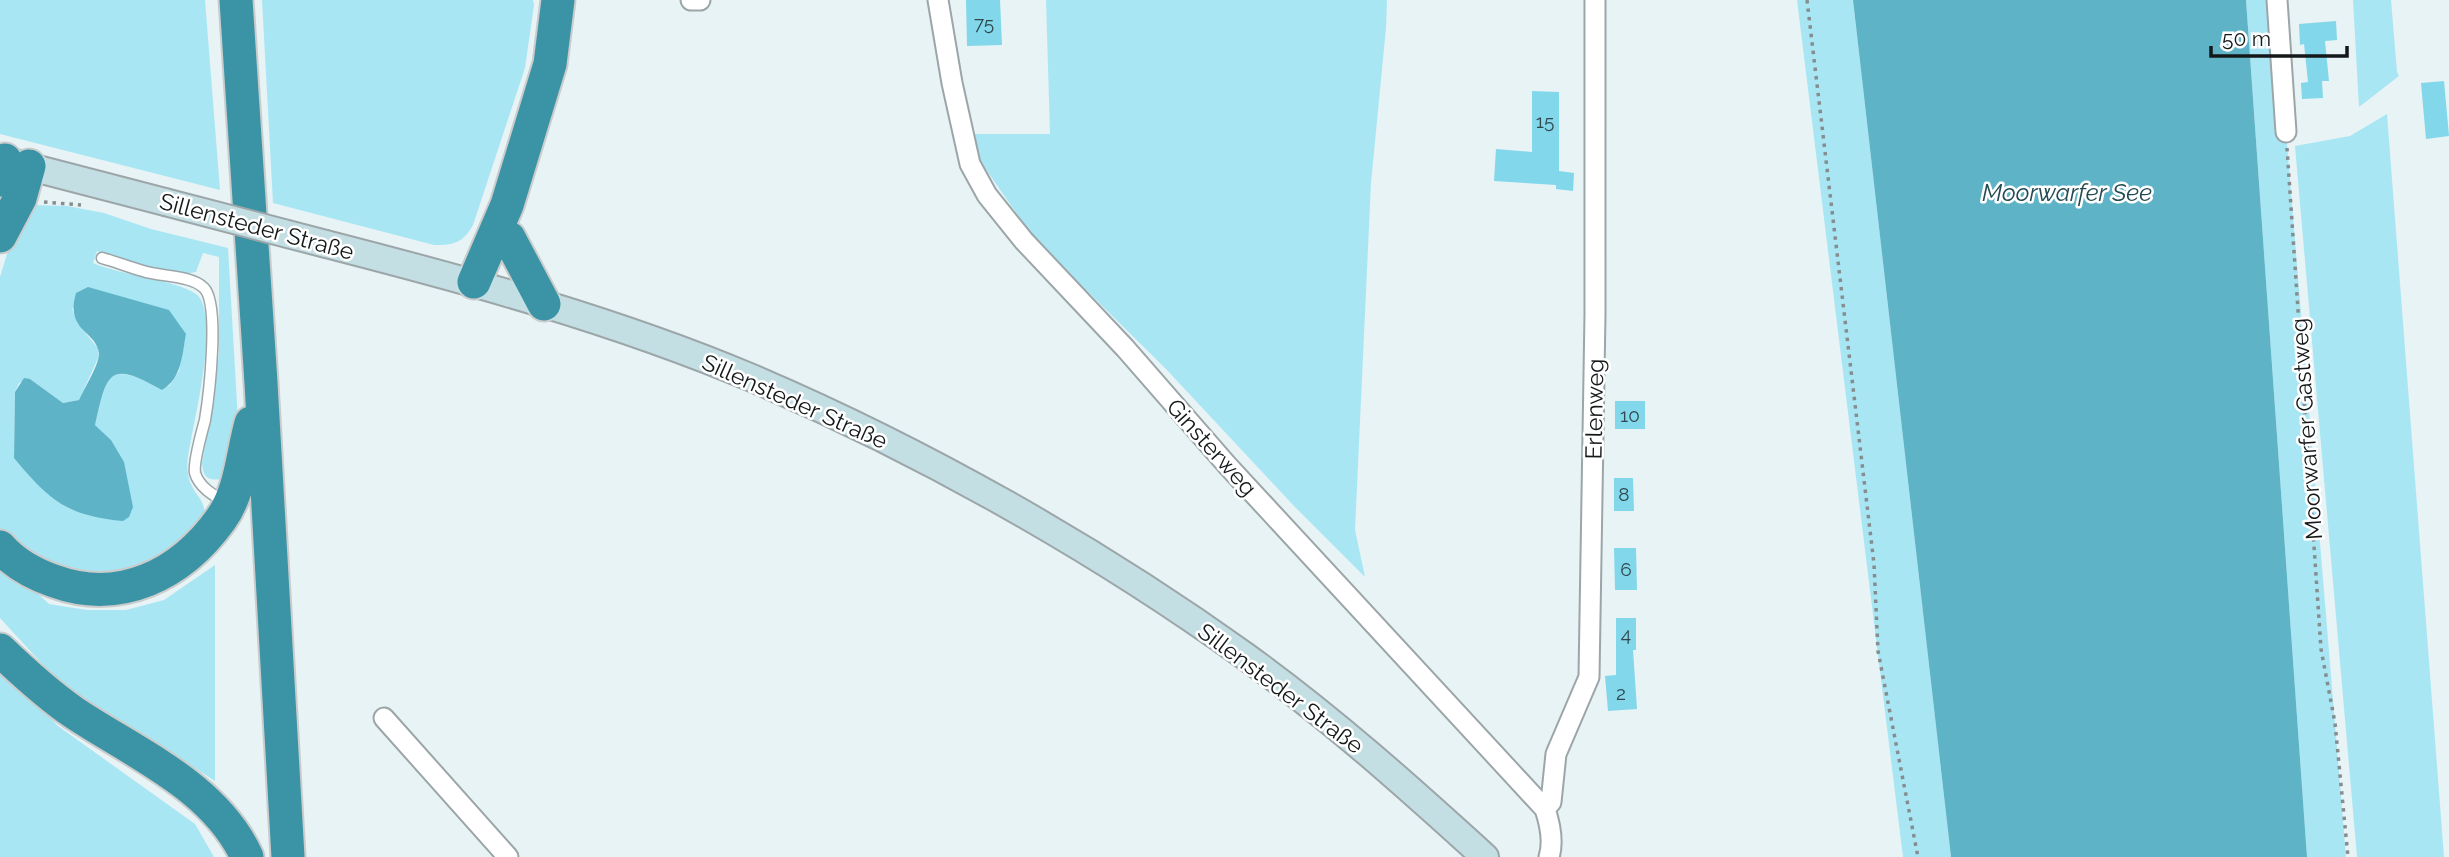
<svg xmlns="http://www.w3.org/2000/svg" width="2449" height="857" viewBox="0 0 2449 857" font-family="Raleway,sans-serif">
<rect width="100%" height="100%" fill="#e7f3f5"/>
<path fill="#a9e6f4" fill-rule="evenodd" d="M 0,0 L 205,0 L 220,190 L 0,134 Z
M 262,0 L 533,0 L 534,5 L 525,68 L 473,225 C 463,243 454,245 434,245 L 273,203 Z
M 1046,0 L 1387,0 L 1386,28 L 1371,183 L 1355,530 L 1365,577 L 1293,505 L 1166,369 L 1082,286 L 1026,227 L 978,158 L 973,134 L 1050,134 Z
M 1797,0 L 1853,0 L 1951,857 L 1903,857 Z
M 2246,0 L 2272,0 L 2286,132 L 2346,857 L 2307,857 Z
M 2353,0 L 2391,0 L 2397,72 L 2399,76 L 2359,107 Z
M 2387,114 L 2444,857 L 2357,857 L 2295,146 L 2350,136 Z
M 32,205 L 67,206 L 104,213 L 151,229 L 228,248 L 238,421 L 223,479 C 208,481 203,478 202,463 L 213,401 L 219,353 L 219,257 L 203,253 L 196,272 L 179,275 L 134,265 L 97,251 L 93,263 C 120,275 177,280 196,294 C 220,312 196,412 191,440 C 188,454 185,469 190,482 C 197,499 206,499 205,521 L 143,571 L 69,579 L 0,536 L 0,277 L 16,225 ZM 72,308 L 186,334 L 179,371 L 169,386 C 108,371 111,358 95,425 L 111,440 L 14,458 L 15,392 L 19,383 L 30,379 L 63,403 L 79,400 L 99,356 L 98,348 L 77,323 Z
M 0,559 L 49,604 L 87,610 L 126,610 L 164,600 L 215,565 L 215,781 L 187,763 L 123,730 L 54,677 L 0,618 Z
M 0,667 L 58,726 L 195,824 L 214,857 L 0,857 Z"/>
<path fill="#5eb4c6" d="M 1853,0 L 2246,0 L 2307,857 L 1951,857 Z
M 88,287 L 169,310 L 186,334 C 182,355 182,378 162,390 C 108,359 107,373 95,425 L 111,440 L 124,462 L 133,507 L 129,517 L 123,521 C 67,516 49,500 14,458 L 15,392 L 24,378 L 30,379 L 63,403 L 79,400 C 84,389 100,363 99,353 C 96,330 65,332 76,293 Z"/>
<path fill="#82d7ea" d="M 966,0 L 1000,0 L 1002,45 L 967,46 Z
M 2336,21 L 2337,40 L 2325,41 L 2329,81 L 2322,81 L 2323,98 L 2302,99 L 2301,83 L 2308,82 L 2304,44 L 2300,45 L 2299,24 Z
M 2444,81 L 2449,136 L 2426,139 L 2421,83 Z
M 1532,91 L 1559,92 L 1559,171 L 1574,173 L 1573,191 L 1556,189 L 1556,185 L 1494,181 L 1496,149 L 1532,152 Z
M 1615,401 L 1645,401 L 1645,429 L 1615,429 Z
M 1614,478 L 1633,478 L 1634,511 L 1614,511 Z
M 1614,548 L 1636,548 L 1637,590 L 1615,590 Z
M 1616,618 L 1636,618 L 1636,650 L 1633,650 L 1637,709 L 1608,711 L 1605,676 L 1616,675 Z"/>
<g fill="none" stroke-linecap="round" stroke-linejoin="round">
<defs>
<path id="lane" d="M 102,258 C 116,262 129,267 143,271 C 161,277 191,275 204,288 C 220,304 209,396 205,420 C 202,432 193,462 195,473 C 199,487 213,495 225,502"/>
<path id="street" d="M 691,0 L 700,0
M 938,0 L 952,83 L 970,164 L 987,195 L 1024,241 L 1125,348 L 1227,465 L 1545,809 C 1550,824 1554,841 1549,857
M 2277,0 L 2286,132
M 384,718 L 508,857
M 1545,809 L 1551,802 L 1556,754 L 1589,677 L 1595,314 L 1595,0"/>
<path id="secondary" d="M 11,162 L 165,202
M 326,244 C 470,281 614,320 752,378 C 921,450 1096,549 1245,656 C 1330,717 1408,787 1485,857"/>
<path id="highway" d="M 236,0 L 261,383 L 288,857
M 0,180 L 5,160
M 0,236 L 20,198 L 29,166
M 509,238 L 544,304
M 474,282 L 507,205 L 550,64 L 558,0
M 0,547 C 14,563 34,574 54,581 C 120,605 181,575 221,519 C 241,491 242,455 251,423
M 0,650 C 23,672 47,694 73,712 C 134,753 215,786 247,857"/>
</defs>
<use href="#lane" stroke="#9ca6a9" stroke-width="13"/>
<use href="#street" stroke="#9ca6a9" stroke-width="23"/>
<use href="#secondary" stroke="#9ca6a9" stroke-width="30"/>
<use href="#highway" stroke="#cbcccc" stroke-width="37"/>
<path stroke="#858d8f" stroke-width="3.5" stroke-dasharray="3.5 5" stroke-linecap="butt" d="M 1807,0 L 1874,564 L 1878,651 L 1918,857
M 2287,148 L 2321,649 L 2335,723 L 2348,857
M 44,202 L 81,205"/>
<use href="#lane" stroke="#fff" stroke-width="10"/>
<use href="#street" stroke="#fff" stroke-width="19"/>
<use href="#secondary" stroke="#c4dfe4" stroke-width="26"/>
<use href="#highway" stroke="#3a94a6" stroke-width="33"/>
<defs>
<path id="secondary-bridge" d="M 165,202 L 326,244"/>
</defs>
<use href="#secondary-bridge" stroke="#9ca6a9" stroke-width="30" stroke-linecap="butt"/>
<use href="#secondary-bridge" stroke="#c4dfe4" stroke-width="26"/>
</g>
<g text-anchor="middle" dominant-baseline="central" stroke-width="5" stroke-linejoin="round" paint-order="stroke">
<g font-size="19" fill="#30484d">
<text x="984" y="23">75</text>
<text x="1545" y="121">15</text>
<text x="1630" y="415">10</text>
<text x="1624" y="494">8</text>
<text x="1626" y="569">6</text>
<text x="1626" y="634">4</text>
<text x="1621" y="693">2</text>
</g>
<g font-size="23" fill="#141819" stroke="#fff">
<text transform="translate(257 226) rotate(15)">Sillensteder Straße</text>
<text transform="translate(795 401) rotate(24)">Sillensteder Straße</text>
<text transform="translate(1594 409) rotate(-89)">Erlenweg</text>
<text transform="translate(2306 429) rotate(-94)">Moorwarfer Gastweg</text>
<text transform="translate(1212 447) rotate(48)">Ginsterweg</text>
<text transform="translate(1281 688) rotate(37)">Sillensteder Straße</text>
</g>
<g font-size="24" font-style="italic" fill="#224a52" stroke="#fff">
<text x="2067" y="192">Moorwarfer See</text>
</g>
</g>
<path d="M2211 46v10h136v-10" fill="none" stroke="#141819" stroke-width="3.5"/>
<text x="2222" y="46" font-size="21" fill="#141819" stroke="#ffffff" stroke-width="5" paint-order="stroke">50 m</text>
</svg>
